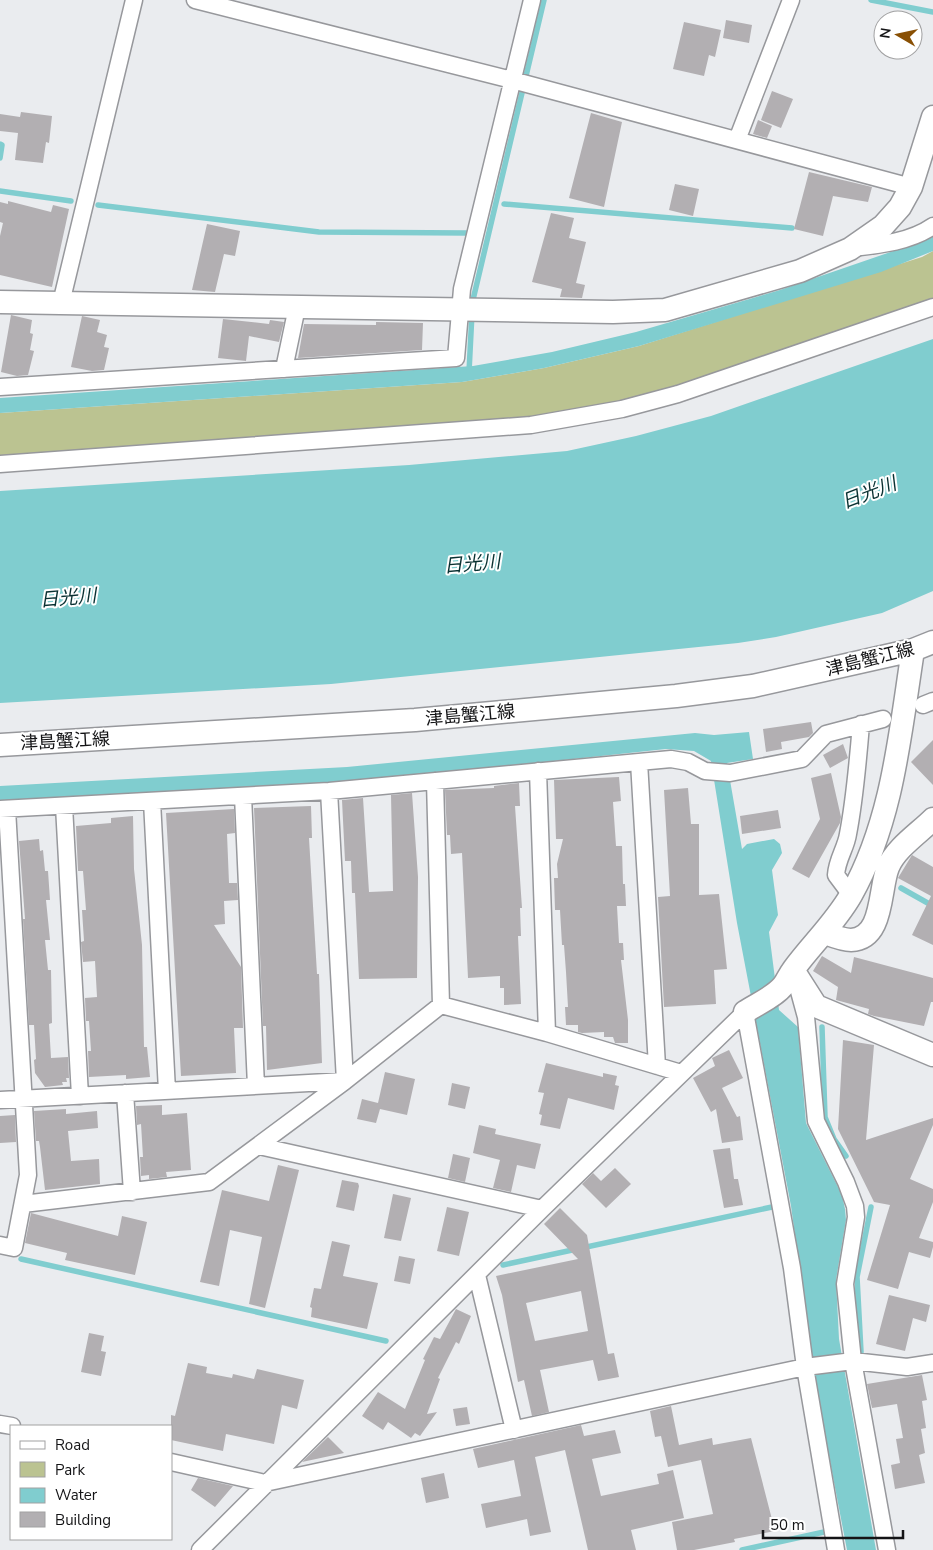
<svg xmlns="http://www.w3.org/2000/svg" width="933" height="1550" viewBox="0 0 933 1550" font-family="'Nunito Sans','Noto Sans JP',sans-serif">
<rect width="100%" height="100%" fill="#eaecef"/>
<path fill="#bbc391" d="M 933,251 L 933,303 L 678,390 L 502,424 L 0,460 L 0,413 L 462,382 L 544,368 L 639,346 L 922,257 Z"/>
<path fill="#80cdcf" d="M 933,235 L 933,251 L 881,272 L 639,346 L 544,368 L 462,382 L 0,413 L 0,398 L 473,366 L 552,352 L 636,332 L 780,290 L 908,246 Z
M 933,339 L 933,591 L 882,613 L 776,637 L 738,643 L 331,684 L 0,703 L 0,491 L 409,465 L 567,451 L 636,436 L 711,416 Z
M 749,732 L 753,759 L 727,763 L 742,849 L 747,844 L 774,839 L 780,844 L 782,853 L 772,870 L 778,915 L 769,932 L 779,1010 L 798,1027 L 806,1123 L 842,1195 L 845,1209 L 846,1220 L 836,1280 L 839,1339 L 876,1550 L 847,1550 L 815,1383 L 791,1206 L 737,923 L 711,761 L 694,751 L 666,749 L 350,783 L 0,802 L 0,786 L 347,767 L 695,733 L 714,735 Z"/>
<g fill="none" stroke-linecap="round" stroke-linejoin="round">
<path stroke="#80cdcf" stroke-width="5.5" d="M 871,0 L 933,12
M 0,158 L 2,145 L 0,144
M 0,191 L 71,201
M 504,204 L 792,228
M 98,205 L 319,232 L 466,233
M 472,304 L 544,0
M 469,372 L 472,313
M 901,888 L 933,906
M 822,1027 L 825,1117 L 834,1139 L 846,1156
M 21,1259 L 386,1341
M 503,1265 L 772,1207
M 861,1352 L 857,1277 L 871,1207
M 742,1550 L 824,1532"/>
</g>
<path fill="#b2afb2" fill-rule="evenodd" d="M 726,20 L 752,25 L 749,43 L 723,38 Z
M 684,22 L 721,30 L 715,57 L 709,55 L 704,76 L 673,69 Z
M 772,91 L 793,99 L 781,128 L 761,120 Z
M 21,112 L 52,116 L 49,143 L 46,142 L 43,163 L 15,160 L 18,133 L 0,131 L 0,114 L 20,117 Z
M 591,113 L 622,122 L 604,207 L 569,198 Z
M 758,120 L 772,126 L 767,138 L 753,134 Z
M 809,172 L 872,187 L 868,202 L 833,196 L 823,236 L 794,229 Z
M 675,184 L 699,189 L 693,216 L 669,210 Z
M 8,201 L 51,212 L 53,205 L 69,209 L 52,287 L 0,275 L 0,236 L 3,223 L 0,222 L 0,202 L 8,204 Z
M 551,213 L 574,218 L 569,238 L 586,242 L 576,283 L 585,285 L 582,298 L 560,297 L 562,289 L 532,282 Z
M 207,224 L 240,231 L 235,256 L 224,254 L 215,292 L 192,290 Z
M 11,315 L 32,320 L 30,333 L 33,334 L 30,350 L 34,351 L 28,375 L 17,376 L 1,372 Z
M 82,316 L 100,320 L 97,332 L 107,335 L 104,347 L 109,348 L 104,370 L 92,371 L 71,367 Z
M 223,319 L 269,324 L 270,320 L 284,322 L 279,342 L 249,336 L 246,361 L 218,358 Z
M 376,322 L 423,323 L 422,350 L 298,358 L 304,324 L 376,325 Z
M 811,722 L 813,733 L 809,737 L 781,742 L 782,749 L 766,752 L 763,729 Z
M 933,740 L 933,785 L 911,762 Z
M 843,744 L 848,758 L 830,768 L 823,755 Z
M 831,773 L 841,817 L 840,823 L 809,878 L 792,869 L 820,819 L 811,778 Z
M 619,777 L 621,801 L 613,802 L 616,846 L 622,846 L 623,884 L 625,884 L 626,906 L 617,906 L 619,943 L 623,943 L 624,960 L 621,960 L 628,1020 L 628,1043 L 615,1043 L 613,1037 L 604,1037 L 604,1032 L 582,1033 L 578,1032 L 578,1025 L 566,1025 L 565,1007 L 568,1007 L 566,972 L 564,945 L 562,945 L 560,910 L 555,910 L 554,878 L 558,878 L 557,864 L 563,839 L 556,839 L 554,780 Z
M 519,783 L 520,806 L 515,806 L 522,908 L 520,908 L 521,936 L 518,936 L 521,1004 L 504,1005 L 504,988 L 500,988 L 500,976 L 468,978 L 462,853 L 451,854 L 450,835 L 447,835 L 445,790 L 494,788 L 494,786 Z
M 688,788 L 691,824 L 699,824 L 699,895 L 719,894 L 727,969 L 714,970 L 716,1004 L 664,1007 L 658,897 L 670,896 L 664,790 Z
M 412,793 L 418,877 L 417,978 L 359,979 L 355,893 L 352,893 L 351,861 L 345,861 L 342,800 L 363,798 L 369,892 L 393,891 L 391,795 Z
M 311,806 L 312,838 L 309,838 L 317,974 L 319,974 L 322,1063 L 267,1070 L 266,1026 L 263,1026 L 254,808 Z
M 234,809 L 235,833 L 227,834 L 229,883 L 237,883 L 238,900 L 224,901 L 225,924 L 214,925 L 241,967 L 243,1028 L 234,1028 L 236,1073 L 181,1076 L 166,813 Z
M 778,810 L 781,828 L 742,834 L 740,816 Z
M 133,816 L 134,869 L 142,945 L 144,1047 L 147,1047 L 150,1077 L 126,1079 L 126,1075 L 89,1077 L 88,1051 L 91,1051 L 89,1021 L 86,1021 L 85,998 L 97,997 L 95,961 L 83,962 L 81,942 L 84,941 L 82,910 L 86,910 L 83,871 L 78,871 L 76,826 L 111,823 L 111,818 Z
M 39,839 L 40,851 L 43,850 L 45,871 L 48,871 L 50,900 L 46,900 L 50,940 L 45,940 L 48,970 L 51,970 L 52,1023 L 49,1024 L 51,1058 L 68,1057 L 69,1078 L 66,1078 L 67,1082 L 62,1082 L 63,1085 L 45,1087 L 35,1073 L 34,1060 L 36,1059 L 34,1025 L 29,1025 L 23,919 L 25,919 L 19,841 Z
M 912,855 L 933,867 L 933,945 L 912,935 L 931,896 L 898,878 Z
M 822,956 L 851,973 L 854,957 L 933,978 L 933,1002 L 931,1002 L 924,1026 L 874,1016 L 868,1014 L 869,1009 L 836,1000 L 838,987 L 813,971 Z
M 843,1040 L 874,1045 L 866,1140 L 933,1118 L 933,1125 L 910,1179 L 933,1189 L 933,1202 L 919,1238 L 933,1242 L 933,1247 L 930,1258 L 909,1252 L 898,1289 L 867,1280 L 890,1205 L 874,1202 L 838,1129 Z
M 729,1050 L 743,1078 L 722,1088 L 737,1117 L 740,1116 L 743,1140 L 722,1143 L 716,1109 L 711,1112 L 693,1078 L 715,1066 L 712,1058 Z
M 546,1063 L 603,1077 L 603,1073 L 617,1076 L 615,1085 L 619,1086 L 614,1110 L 568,1098 L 560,1129 L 540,1125 L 542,1115 L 539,1114 L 544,1093 L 538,1092 Z
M 385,1072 L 415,1079 L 407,1115 L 380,1109 L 376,1123 L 357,1119 L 362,1099 L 378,1103 Z
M 452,1083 L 470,1087 L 465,1109 L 448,1105 Z
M 162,1105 L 162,1115 L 187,1113 L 191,1170 L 166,1172 L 167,1177 L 149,1179 L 149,1175 L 141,1176 L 140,1157 L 143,1157 L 141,1124 L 137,1125 L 136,1106 Z
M 66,1109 L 66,1114 L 97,1111 L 98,1128 L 68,1131 L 71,1161 L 99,1159 L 100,1184 L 45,1190 L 40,1147 L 39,1141 L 36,1141 L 34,1111 Z
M 15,1115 L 16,1142 L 0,1143 L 0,1116 Z
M 479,1125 L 496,1129 L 495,1134 L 541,1144 L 535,1169 L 517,1165 L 511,1192 L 493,1188 L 500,1160 L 473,1153 Z
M 730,1148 L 734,1179 L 738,1179 L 743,1205 L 724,1208 L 713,1150 Z
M 453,1154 L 470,1158 L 465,1182 L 448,1178 Z
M 278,1165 L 299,1170 L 265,1308 L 249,1304 L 262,1237 L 230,1230 L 219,1286 L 200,1282 L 222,1190 L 269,1201 Z
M 615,1168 L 631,1184 L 606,1208 L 582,1184 L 593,1173 L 601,1181 Z
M 342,1180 L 358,1183 L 359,1186 L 354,1211 L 336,1207 Z
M 393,1194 L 411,1198 L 401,1241 L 384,1238 Z
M 447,1207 L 469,1212 L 459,1256 L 437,1251 Z
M 560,1208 L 587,1235 L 608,1354 L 614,1353 L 619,1377 L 598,1381 L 593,1360 L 540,1370 L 549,1412 L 532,1416 L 524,1380 L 518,1382 L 502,1295 L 496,1276 L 578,1259 L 544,1224 ZM 581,1291 L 588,1331 L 535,1341 L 526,1303 Z
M 31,1213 L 118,1236 L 122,1216 L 147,1222 L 135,1275 L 65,1260 L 67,1253 L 25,1243 Z
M 332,1241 L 350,1245 L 343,1276 L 378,1283 L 367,1329 L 311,1317 L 312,1308 L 310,1307 L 314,1288 L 321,1289 Z
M 399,1256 L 415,1259 L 410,1284 L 394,1281 Z
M 889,1295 L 930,1305 L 926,1322 L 913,1318 L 905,1351 L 876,1344 Z
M 456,1309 L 471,1316 L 459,1344 L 456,1342 L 438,1378 L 440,1379 L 427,1414 L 437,1412 L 420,1436 L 415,1433 L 411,1438 L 388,1422 L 383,1430 L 362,1416 L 378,1392 L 405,1409 L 425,1360 L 423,1359 L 434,1337 L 440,1339 Z
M 89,1333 L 104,1336 L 101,1351 L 106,1352 L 101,1376 L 81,1372 Z
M 188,1363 L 207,1367 L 206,1373 L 232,1378 L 233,1374 L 254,1379 L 257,1369 L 304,1380 L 297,1409 L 282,1405 L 274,1444 L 226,1434 L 223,1451 L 171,1440 L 171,1415 L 175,1416 Z
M 922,1375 L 927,1400 L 922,1401 L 926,1428 L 921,1429 L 925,1453 L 919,1455 L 925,1483 L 895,1489 L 891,1465 L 900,1463 L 896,1439 L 903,1438 L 897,1404 L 872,1408 L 867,1384 Z
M 671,1406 L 679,1445 L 712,1438 L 713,1445 L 751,1438 L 775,1531 L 734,1539 L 735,1542 L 694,1550 L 677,1550 L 672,1522 L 713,1514 L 701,1460 L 668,1467 L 661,1436 L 655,1437 L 650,1411 Z
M 467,1407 L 470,1424 L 456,1426 L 453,1409 Z
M 581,1425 L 584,1436 L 615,1430 L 621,1453 L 592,1459 L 601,1496 L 659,1484 L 657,1474 L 673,1470 L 684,1518 L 631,1530 L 636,1550 L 588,1550 L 565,1450 L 535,1457 L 551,1532 L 530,1536 L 527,1519 L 486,1528 L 481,1504 L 521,1496 L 514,1460 L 478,1468 L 473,1449 Z
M 328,1437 L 344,1453 L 302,1462 Z
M 444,1473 L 449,1498 L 426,1503 L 421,1478 Z
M 198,1478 L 233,1486 L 215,1507 L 191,1490 Z"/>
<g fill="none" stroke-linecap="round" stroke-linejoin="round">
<defs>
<path id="street" d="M 195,0 L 512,80 L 911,187
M 737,140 L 791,0
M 852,248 C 879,245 910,242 933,226
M 61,303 L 134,0
M 284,369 L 297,307
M 0,387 L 456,358 L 462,289 L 532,0
M 0,464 L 531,425 L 622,409 L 678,394 L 933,307
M 923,705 L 933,701
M 639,762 L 657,1066
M 538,771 L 547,1033
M 435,781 L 441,1005
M 329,791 L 345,1081
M 243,796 L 256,1086
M 152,801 L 167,1091
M 64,806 L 80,1096
M 0,809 L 329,791 L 671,759 L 688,762 L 705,771 L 730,773 L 802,759 L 826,734 L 883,719
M 851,895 L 836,875 C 837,859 846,848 848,834 C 855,798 858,761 861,724
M 797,984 L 806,1017 L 816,1121 L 846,1182 L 855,1206 L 856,1217 L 845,1284 L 853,1361 L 887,1550
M 745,1012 L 792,1268 L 805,1367 L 836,1550
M 125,1093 L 132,1192
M 0,1100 L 345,1081
M 259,1146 L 542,1209
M 23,1204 L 209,1182 L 345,1081 L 441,1005 L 547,1033 L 681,1073
M 0,1245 L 14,1248 L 28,1175 L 7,809
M 477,1275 L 514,1430
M 0,1424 L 12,1426
M 171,1462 L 265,1483 L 805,1367 L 853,1361 L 907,1367 L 933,1363
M 200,1550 L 542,1209 L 745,1012"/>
<path id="secondary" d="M 0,302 L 613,312 L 665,310 L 800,271 L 850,249 L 883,226 L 900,207 L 911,187 L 933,117
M 0,745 L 415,720 L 676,696 L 753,686 L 913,650 L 933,642
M 825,933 C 833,936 843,940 851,940 C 884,939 879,889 888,867 C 896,848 919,833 933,819
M 793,970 L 816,1006 L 933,1055
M 745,1012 C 757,1004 774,997 783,986 C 787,981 789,975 793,970 C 812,944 835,923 851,895 C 893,820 900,733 913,650"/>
</defs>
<use href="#street" stroke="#97989c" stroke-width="19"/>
<use href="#secondary" stroke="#97989c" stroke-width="25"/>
<use href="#street" stroke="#fff" stroke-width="16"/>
<use href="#secondary" stroke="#fff" stroke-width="22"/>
</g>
<g text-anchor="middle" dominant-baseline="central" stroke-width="4" stroke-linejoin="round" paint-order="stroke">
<g font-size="18" fill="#141416" stroke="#fff">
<text transform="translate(870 659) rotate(-14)">津島蟹江線</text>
<text transform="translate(470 715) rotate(-5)">津島蟹江線</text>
<text transform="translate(65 741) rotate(-3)">津島蟹江線</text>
</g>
<g font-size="19" font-style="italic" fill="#093132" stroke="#fff">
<text transform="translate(869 493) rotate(-21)">日光川</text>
<text transform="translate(472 564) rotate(-5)">日光川</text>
<text transform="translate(68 598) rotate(-5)">日光川</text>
</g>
</g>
<rect x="10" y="1425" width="162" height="115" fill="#ffffff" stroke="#a1a1a2"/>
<rect x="20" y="1441" width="25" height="8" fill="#ffffff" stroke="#a1a1a2"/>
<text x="55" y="1450" font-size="15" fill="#141416">Road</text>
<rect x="20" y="1462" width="25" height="15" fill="#bbc391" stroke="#a1a1a2"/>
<text x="55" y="1475" font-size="15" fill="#141416">Park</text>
<rect x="20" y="1488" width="25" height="15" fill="#80cdcf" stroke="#a1a1a2"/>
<text x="55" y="1500" font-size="15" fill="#141416">Water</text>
<rect x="20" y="1512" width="25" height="15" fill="#b2afb2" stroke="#a1a1a2"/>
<text x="55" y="1525" font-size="15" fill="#141416">Building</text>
<g transform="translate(898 35) rotate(279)"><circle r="24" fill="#ffffff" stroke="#a1a1a2"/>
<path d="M0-4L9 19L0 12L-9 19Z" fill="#895004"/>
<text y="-8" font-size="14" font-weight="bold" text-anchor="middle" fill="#141416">N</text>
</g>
<path d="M763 1530v8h140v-8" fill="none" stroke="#141416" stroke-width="2.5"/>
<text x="770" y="1530" font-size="15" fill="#141416" stroke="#ffffff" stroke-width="4" paint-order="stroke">50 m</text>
</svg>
